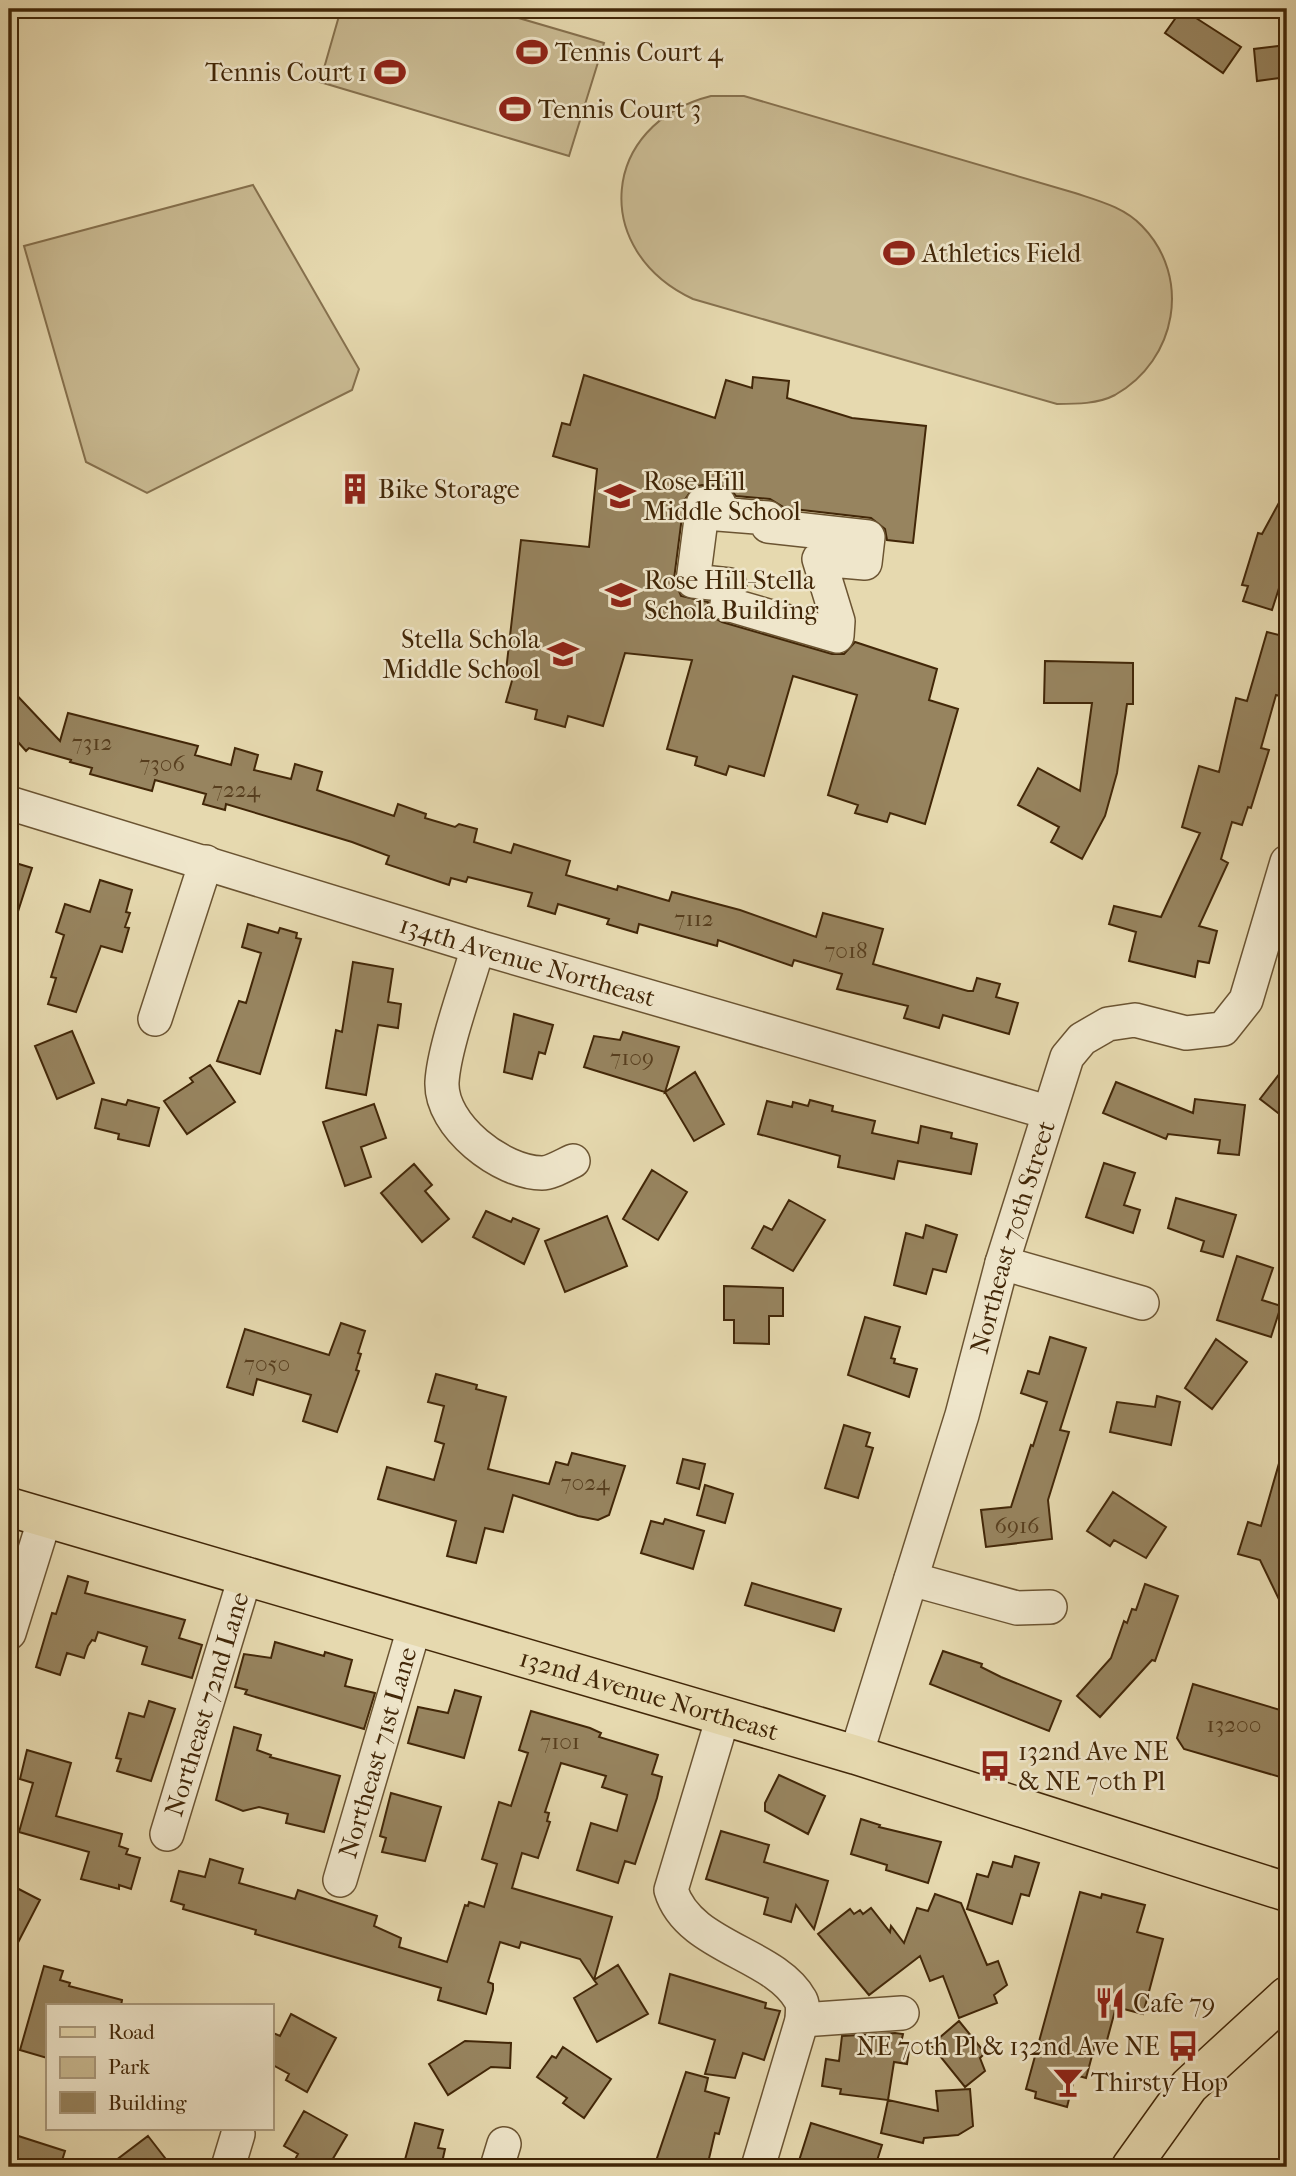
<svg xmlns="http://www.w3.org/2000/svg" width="1296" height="2176" viewBox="0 0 1296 2176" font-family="'IM FELL French Canon',serif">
<rect width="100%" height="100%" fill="#e6d9af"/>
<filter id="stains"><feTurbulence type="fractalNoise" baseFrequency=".00286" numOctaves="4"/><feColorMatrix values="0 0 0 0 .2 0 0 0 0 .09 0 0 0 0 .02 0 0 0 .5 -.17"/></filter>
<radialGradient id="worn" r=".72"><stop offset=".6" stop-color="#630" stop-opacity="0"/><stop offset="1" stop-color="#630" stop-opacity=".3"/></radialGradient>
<path fill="#cabb93" stroke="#86714e" stroke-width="2" d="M 341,9 L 488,9 L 604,43 L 569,156 L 320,82 Z
M 711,96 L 744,96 L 1075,193 C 1099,201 1124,207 1142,226 C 1192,277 1177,360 1115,395 C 1098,404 1076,404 1057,404 L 693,299 C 590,251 600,124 711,96 Z
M 253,185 L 359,369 L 352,390 L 147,493 L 86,462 L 24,246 Z"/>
<path fill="#97845f" stroke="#422708" stroke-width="2" d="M 1182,9 L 1241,47 L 1223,73 L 1165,33 Z
M 1287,45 L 1287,77 L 1257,81 L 1254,49 Z
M 584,375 L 715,418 L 726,380 L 752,388 L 753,377 L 789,381 L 787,398 L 852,418 L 926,426 L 913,543 L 887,540 L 885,529 L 871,518 L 785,508 L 770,499 L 736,496 L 729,487 L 702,485 L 694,487 L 684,501 L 674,579 L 681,596 L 708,602 L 713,617 L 722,622 L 832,654 L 844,654 L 855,642 L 937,669 L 929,700 L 958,709 L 925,824 L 890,813 L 887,822 L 855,813 L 858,805 L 828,795 L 857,695 L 793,676 L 764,776 L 729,766 L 726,775 L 695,765 L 697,757 L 667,749 L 692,660 L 625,653 L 603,726 L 568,716 L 565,727 L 535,719 L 537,710 L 506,702 L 515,670 L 506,671 L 521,540 L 589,547 L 597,469 L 553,456 L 562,423 L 570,425 Z
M 1287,488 L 1287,563 L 1272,610 L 1243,601 L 1248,586 L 1242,585 L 1258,533 L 1262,534 Z
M 1267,632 L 1287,637 L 1287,698 L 1276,695 L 1261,748 L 1269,750 L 1251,808 L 1248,807 L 1242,825 L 1232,822 L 1221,859 L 1228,863 L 1199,926 L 1217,931 L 1209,963 L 1198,961 L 1195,977 L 1129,961 L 1136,932 L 1109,924 L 1114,906 L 1161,917 L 1200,833 L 1182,827 L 1199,766 L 1219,772 L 1236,698 L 1247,701 Z
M 1045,661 L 1133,663 L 1133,704 L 1127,704 L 1117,773 L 1105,816 L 1082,859 L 1051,842 L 1059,827 L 1018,805 L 1038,768 L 1080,791 L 1092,703 L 1044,703 Z
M 9,687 L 60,741 L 68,713 L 198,746 L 195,755 L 231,765 L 235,748 L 258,755 L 254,770 L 291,779 L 295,764 L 322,772 L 317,790 L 394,816 L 398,804 L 426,814 L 425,818 L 455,827 L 459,824 L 477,829 L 474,842 L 511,853 L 514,844 L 570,861 L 566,875 L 617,890 L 618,886 L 669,901 L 672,892 L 740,910 L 816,937 L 823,913 L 883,929 L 873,964 L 968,991 L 973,991 L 977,978 L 1000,984 L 996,997 L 1018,1003 L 1009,1034 L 943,1015 L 939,1028 L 904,1018 L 908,1006 L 837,989 L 842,974 L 794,960 L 792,966 L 718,940 L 717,946 L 639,924 L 637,933 L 607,924 L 609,919 L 558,904 L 555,914 L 528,906 L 532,893 L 468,877 L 466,882 L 451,878 L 449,885 L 386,864 L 389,856 L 352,842 L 226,804 L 225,810 L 203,804 L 206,794 L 155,780 L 152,791 L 90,774 L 92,768 L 70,762 L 71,760 L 29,748 L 26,751 L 9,732 Z
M 9,861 L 32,868 L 13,927 L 9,927 Z
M 100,880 L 132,890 L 126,912 L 130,913 L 125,927 L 129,928 L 122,952 L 101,946 L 76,1012 L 48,1004 L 56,978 L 51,977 L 64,935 L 56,932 L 65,904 L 90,912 Z
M 248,924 L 278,933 L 280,928 L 297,933 L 296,938 L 301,939 L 260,1074 L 217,1061 L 239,1001 L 246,1003 L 261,953 L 242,947 Z
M 353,962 L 393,969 L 388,1002 L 401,1004 L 398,1028 L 378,1025 L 366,1095 L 326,1088 L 336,1030 L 342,1032 Z
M 514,1014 L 553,1025 L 545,1054 L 539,1052 L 532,1079 L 504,1072 Z
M 72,1031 L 94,1083 L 57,1099 L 35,1046 Z
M 623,1032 L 679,1047 L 665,1092 L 695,1072 L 724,1124 L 694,1141 L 665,1092 L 584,1067 L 594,1036 L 620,1040 Z
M 1287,1064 L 1287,1120 L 1260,1099 Z
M 210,1065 L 235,1102 L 187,1134 L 164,1101 L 193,1082 L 190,1078 Z
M 1116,1082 L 1193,1113 L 1195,1099 L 1245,1105 L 1239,1155 L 1218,1153 L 1220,1140 L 1168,1134 L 1166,1139 L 1103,1113 Z
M 102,1099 L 126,1105 L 128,1100 L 159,1108 L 149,1146 L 118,1139 L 119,1134 L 95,1128 Z
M 810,1100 L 833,1106 L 832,1111 L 875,1121 L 872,1133 L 918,1143 L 921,1126 L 952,1133 L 951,1138 L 977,1144 L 971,1174 L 898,1161 L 894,1179 L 838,1167 L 840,1156 L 758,1134 L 767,1101 L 792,1107 L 793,1102 L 808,1106 Z
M 374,1104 L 386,1138 L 361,1147 L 371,1177 L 345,1186 L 323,1122 Z
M 1104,1163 L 1135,1173 L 1124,1205 L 1140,1210 L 1133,1233 L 1086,1217 Z
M 414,1164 L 432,1185 L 425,1191 L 449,1219 L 422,1242 L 381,1193 Z
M 652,1170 L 687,1192 L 658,1240 L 623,1219 Z
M 1176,1198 L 1236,1215 L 1223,1257 L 1201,1251 L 1204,1241 L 1168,1228 Z
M 789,1200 L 825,1220 L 793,1271 L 752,1248 L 764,1226 L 772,1230 Z
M 486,1211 L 511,1222 L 513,1218 L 539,1229 L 524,1264 L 473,1237 Z
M 607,1216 L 627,1266 L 565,1292 L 545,1241 Z
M 926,1225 L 957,1235 L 946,1272 L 933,1269 L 926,1294 L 894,1285 L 906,1233 L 923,1238 Z
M 1237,1256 L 1273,1268 L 1262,1300 L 1281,1306 L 1271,1337 L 1217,1320 Z
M 724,1286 L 783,1288 L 783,1316 L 769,1316 L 769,1344 L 734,1343 L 734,1320 L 724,1320 Z
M 865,1317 L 900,1327 L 891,1358 L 895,1359 L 894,1363 L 917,1369 L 909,1397 L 848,1375 Z
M 341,1323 L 365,1331 L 358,1353 L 361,1354 L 356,1370 L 359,1371 L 337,1432 L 303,1421 L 311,1395 L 257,1379 L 253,1395 L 227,1387 L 245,1329 L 329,1355 Z
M 1050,1337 L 1086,1348 L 1060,1430 L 1069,1432 L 1048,1500 L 1052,1539 L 986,1547 L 981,1510 L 1011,1507 L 1031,1445 L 1033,1446 L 1047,1402 L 1021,1393 L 1028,1371 L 1039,1374 Z
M 1216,1339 L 1247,1362 L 1212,1409 L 1185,1388 Z
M 436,1374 L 477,1385 L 476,1389 L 506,1397 L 488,1469 L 549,1484 L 556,1462 L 568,1465 L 572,1453 L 625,1466 L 609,1515 L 598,1520 L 578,1516 L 513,1495 L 503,1532 L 485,1528 L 476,1563 L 447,1556 L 456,1521 L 378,1499 L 387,1467 L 434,1480 L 444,1444 L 435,1441 L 444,1406 L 428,1402 Z
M 1157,1396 L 1180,1402 L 1171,1445 L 1110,1432 L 1117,1402 L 1155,1407 Z
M 844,1425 L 870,1433 L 866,1446 L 873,1448 L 858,1498 L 825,1488 Z
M 1282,1453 L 1287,1454 L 1287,1546 L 1284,1554 L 1287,1560 L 1287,1616 L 1260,1560 L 1238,1554 L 1248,1522 L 1261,1526 Z
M 683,1459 L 705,1464 L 699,1489 L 677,1483 Z
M 705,1485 L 733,1494 L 725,1523 L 697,1515 Z
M 1113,1492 L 1166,1527 L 1146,1558 L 1114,1540 L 1110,1546 L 1087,1531 Z
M 665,1519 L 704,1531 L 693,1569 L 641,1553 L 651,1521 L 663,1524 Z
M 68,1576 L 88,1582 L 85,1593 L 185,1620 L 179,1638 L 202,1645 L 192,1678 L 142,1664 L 147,1647 L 98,1632 L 95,1641 L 92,1640 L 88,1646 L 84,1658 L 67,1653 L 60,1675 L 36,1667 L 52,1613 L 56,1614 Z
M 752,1583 L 841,1609 L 834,1631 L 745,1605 Z
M 1145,1584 L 1178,1596 L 1155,1661 L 1152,1660 L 1100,1717 L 1077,1696 L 1111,1658 L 1124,1621 L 1127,1623 L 1132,1609 L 1136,1610 Z
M 275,1642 L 324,1656 L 325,1652 L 352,1660 L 345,1686 L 375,1693 L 364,1729 L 245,1694 L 247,1690 L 235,1687 L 244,1654 L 271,1658 Z
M 943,1651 L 982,1664 L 981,1667 L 1001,1677 L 1061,1701 L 1049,1731 L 930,1684 Z
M 1193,1684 L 1287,1712 L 1287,1779 L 1184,1749 L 1177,1738 Z
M 455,1690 L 481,1697 L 464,1758 L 408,1743 L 418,1707 L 448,1713 Z
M 149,1701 L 175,1709 L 151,1781 L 117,1771 L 121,1759 L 116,1758 L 129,1713 L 144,1717 Z
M 531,1711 L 590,1728 L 601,1733 L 599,1737 L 658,1755 L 652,1774 L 662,1777 L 657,1798 L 635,1864 L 625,1861 L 618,1883 L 577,1870 L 591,1823 L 617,1831 L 627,1795 L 602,1787 L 606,1776 L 561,1763 L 545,1812 L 549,1813 L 547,1821 L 550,1822 L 538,1858 L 522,1853 L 512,1888 L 612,1917 L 594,1980 L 580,1959 L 521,1942 L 519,1948 L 500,1942 L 488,1982 L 493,1984 L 493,1990 L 486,2014 L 438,2000 L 441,1988 L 255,1934 L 256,1930 L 183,1909 L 184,1905 L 171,1901 L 179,1871 L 205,1877 L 210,1859 L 243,1869 L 239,1883 L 295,1899 L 298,1890 L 377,1916 L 374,1926 L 401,1938 L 399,1947 L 447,1962 L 465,1905 L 468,1906 L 469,1902 L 484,1907 L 497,1864 L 482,1859 L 499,1802 L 511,1806 L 528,1753 L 519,1750 Z
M 234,1727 L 261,1735 L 257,1750 L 271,1755 L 270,1757 L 340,1776 L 324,1832 L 286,1823 L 288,1814 L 259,1807 L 243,1811 L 216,1800 Z
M 27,1750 L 71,1763 L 56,1816 L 122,1834 L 119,1846 L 128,1849 L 126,1854 L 140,1858 L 131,1889 L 119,1885 L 119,1889 L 81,1879 L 89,1852 L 19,1832 L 33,1783 L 20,1779 Z
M 779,1775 L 825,1796 L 808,1834 L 765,1811 L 765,1803 Z
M 391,1793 L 441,1807 L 425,1861 L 382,1852 L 386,1838 L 380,1836 Z
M 861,1819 L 880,1825 L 879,1827 L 941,1842 L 928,1883 L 886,1870 L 887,1865 L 851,1854 Z
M 721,1831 L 769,1845 L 764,1862 L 828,1881 L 814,1929 L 796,1905 L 791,1922 L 764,1914 L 768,1898 L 706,1879 Z
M 1015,1856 L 1039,1863 L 1029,1896 L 1021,1894 L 1012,1924 L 967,1909 L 977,1874 L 988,1877 L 993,1862 L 1012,1867 Z
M 9,1884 L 40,1900 L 9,1960 Z
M 1080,1892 L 1101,1898 L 1102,1894 L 1145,1905 L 1137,1932 L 1163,1939 L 1143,2014 L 1116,2007 L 1106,2044 L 1096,2041 L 1086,2078 L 1075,2075 L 1067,2107 L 1035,2098 L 1036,2092 L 1026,2089 Z
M 935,1894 L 961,1903 L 987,1965 L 998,1961 L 1007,1985 L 994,1995 L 997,2003 L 959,2018 L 943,1976 L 930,1981 L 920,1956 L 869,1995 L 818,1934 L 850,1909 L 854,1914 L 860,1910 L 863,1914 L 871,1908 L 890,1932 L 891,1926 L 904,1943 L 917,1908 L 928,1911 Z
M 618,1965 L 648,2014 L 597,2042 L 574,1998 L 597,1984 L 594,1980 Z
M 44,1966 L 63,1971 L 60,1980 L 70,1983 L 69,1986 L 122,2000 L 121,2006 L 47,2006 L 47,2058 L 20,2050 Z
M 670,1974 L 766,2003 L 765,2008 L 780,2011 L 764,2060 L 743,2053 L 735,2078 L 705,2074 L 715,2040 L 659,2023 Z
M 291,2014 L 336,2038 L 307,2092 L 286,2080 L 289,2074 L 271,2064 L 271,2032 L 280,2036 Z
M 959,2021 L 985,2053 L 980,2058 L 985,2071 L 965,2087 L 931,2045 Z
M 895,2033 L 903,2034 L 901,2043 L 910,2044 L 907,2064 L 894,2062 L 888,2100 L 938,2111 L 936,2091 L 970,2089 L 973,2126 L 958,2135 L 924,2138 L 923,2143 L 881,2133 L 888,2100 L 840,2094 L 841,2089 L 822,2086 L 826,2059 L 839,2061 L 842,2036 Z
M 465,2041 L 511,2043 L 510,2068 L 491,2067 L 448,2095 L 429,2064 Z
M 563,2047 L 611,2079 L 584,2118 L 563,2103 L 567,2098 L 537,2077 L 552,2056 L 556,2058 Z
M 686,2072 L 708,2078 L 705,2091 L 729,2098 L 719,2134 L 715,2133 L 707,2167 L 654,2167 Z
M 304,2111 L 347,2135 L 328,2167 L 291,2167 L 298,2154 L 284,2146 Z
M 415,2123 L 443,2130 L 438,2148 L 445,2149 L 441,2167 L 403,2167 Z
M 811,2123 L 882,2145 L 875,2167 L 797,2167 Z
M 9,2133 L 65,2151 L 60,2167 L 9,2167 Z
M 148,2136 L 172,2167 L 107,2167 Z"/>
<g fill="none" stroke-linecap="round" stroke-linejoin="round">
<defs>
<g id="minor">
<path d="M 703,504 L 719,504 L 718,514 L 768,518 L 768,526 L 868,537 L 865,563 L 819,559 L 838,621 L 837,636 L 727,604 L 730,585 L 693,581 Z"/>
<path id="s1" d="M 9,803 L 478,947 L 1047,1112"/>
<path d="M 478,947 C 468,983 444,1047 442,1082 C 440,1126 502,1173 542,1173 C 551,1173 564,1165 573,1161"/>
<path d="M 155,1019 L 206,862"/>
<path d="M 1002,1263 L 1142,1303"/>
<path d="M 911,1579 L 1017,1608 L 1050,1607"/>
<path d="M 9,1633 L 45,1518"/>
<path d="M 723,1717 L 671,1890 C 688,1947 774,1953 800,1999 C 804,2005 802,2014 802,2020 L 758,2167"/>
<path id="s2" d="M 856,1755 L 962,1415 L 1002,1263 L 1067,1057 L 1082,1039 L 1108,1024 L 1135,1020 L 1186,1033 L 1223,1029 L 1246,1000 L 1287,862"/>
<path id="s3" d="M 167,1834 L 246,1574"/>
<path id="s4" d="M 340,1880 L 415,1625"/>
<path d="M 802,2020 L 902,2013"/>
<path d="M 228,2167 L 238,2134"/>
<path d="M 497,2167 L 504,2144"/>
</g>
<g id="major">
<path id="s5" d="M 9,1507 L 856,1755 L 1287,1892"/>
<path d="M 1131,2167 L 1189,2086 L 1287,1996"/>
</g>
</defs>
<use href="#minor" stroke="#6b5432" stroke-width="36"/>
<use href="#major" stroke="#422708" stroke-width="41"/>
<use href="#minor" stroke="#efe6cb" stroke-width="33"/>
<use href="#major" stroke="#e6d9af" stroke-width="38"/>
</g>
<defs>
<symbol id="stadium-bare" viewBox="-9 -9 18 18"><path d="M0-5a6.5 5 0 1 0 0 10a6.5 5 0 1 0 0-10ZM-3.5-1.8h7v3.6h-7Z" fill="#8f2418" stroke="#efe6cb" stroke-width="2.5" paint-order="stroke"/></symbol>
<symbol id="building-bare" viewBox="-9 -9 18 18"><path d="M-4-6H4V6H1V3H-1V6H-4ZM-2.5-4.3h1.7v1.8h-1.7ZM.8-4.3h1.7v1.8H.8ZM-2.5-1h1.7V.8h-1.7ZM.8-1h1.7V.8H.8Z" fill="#8f2418" stroke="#efe6cb" stroke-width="2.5" paint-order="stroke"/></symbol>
<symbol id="school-bare" viewBox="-9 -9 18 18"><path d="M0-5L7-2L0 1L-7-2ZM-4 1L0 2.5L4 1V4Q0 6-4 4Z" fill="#8f2418" stroke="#efe6cb" stroke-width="2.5" paint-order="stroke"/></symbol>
<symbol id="bus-bare" viewBox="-9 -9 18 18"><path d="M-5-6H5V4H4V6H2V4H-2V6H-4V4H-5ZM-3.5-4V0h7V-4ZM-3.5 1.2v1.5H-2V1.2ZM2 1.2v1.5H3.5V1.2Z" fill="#8f2418" stroke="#efe6cb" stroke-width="2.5" paint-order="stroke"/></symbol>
<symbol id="restaurant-bare" viewBox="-9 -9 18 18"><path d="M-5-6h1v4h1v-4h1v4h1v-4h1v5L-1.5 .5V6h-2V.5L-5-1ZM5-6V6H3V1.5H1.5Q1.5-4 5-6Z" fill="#8f2418" stroke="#efe6cb" stroke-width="2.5" paint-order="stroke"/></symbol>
<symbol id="bar-bare" viewBox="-9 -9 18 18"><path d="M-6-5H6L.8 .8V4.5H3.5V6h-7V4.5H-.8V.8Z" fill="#8f2418" stroke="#efe6cb" stroke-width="2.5" paint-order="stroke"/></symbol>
</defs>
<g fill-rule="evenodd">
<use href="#stadium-bare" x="510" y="30" width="44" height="44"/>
<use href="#stadium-bare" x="368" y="50" width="44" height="44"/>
<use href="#stadium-bare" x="493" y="87" width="44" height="44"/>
<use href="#stadium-bare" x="877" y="231" width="44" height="44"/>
<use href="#building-bare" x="333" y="467" width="44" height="44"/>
<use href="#school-bare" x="598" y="474" width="44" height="44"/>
<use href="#school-bare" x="599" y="573" width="44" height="44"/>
<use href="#school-bare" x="541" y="632" width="44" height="44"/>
<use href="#bus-bare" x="973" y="1744" width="44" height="44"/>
<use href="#restaurant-bare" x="1088" y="1981" width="44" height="44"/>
<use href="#bus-bare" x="1161" y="2024" width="44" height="44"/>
<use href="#bar-bare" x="1046" y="2060" width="44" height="44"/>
</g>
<g text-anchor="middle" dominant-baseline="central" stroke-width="5" stroke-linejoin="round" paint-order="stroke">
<g font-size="23" fill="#573e1e">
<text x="92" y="742">7312</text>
<text x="162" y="763">7306</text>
<text x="236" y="789">7224</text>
<text x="694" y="918">7112</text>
<text x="846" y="950">7018</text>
<text x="632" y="1057">7109</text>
<text x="267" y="1363">7050</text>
<text x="585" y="1482">7024</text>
<text x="1017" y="1525">6916</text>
<text x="1234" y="1724">13200</text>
<text x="560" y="1741">7101</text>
</g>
<g font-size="26" fill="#422708" stroke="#efe6cb" text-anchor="start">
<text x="555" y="52">Tennis Court 4</text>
<text x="367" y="72" text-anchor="end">Tennis Court 1</text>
<text x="538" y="109">Tennis Court 3</text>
<text x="922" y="253">Athletics Field</text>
<text x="643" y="481">Rose Hill<tspan x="643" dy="30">Middle School</tspan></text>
<text x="378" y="489">Bike Storage</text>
<text x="644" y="580">Rose Hill-Stella<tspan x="644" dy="30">Schola Building</tspan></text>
<text x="540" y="639" text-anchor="end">Stella Schola<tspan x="540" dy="30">Middle School</tspan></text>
<text x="1018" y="1751">132nd Ave NE<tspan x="1018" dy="30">&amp; NE 70th Pl</tspan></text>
<text x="1133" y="2003">Cafe 79</text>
<text x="1160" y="2046" text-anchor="end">NE 70th Pl &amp; 132nd Ave NE</text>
<text x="1091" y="2082">Thirsty Hop</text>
</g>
<g font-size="26" fill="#422708" stroke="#efe6cb">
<text stroke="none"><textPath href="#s1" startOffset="542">134th Avenue Northeast</textPath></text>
<text stroke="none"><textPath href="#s2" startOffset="541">Northeast 70th Street</textPath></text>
<text stroke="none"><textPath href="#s5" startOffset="667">132nd Avenue Northeast</textPath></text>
<text stroke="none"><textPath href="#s3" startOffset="136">Northeast 72nd Lane</textPath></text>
<text stroke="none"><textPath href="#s4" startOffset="133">Northeast 71st Lane</textPath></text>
</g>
</g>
<rect width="1296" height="2176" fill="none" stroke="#e6d9af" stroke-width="35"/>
<rect x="10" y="10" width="1275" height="2155" fill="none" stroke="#422708" stroke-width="3.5"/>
<rect x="18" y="18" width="1261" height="2141" fill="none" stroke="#422708" stroke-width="2"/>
<rect x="46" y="2004" width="228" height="126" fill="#efe6cb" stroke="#aa9a7d" stroke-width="2"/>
<rect x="60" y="2027" width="35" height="10" fill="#e6d9af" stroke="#aa9a7d" stroke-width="2"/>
<text x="108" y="2039" font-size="21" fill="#422708">Road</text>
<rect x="60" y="2057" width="35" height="21" fill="#cabb93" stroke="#aa9a7d" stroke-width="2"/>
<text x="108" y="2074" font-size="21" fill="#422708">Park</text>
<rect x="60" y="2092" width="35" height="21" fill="#97845f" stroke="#aa9a7d" stroke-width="2"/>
<text x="108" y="2110" font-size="21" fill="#422708">Building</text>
<rect width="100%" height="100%" filter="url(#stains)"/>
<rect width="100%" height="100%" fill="url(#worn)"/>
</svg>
